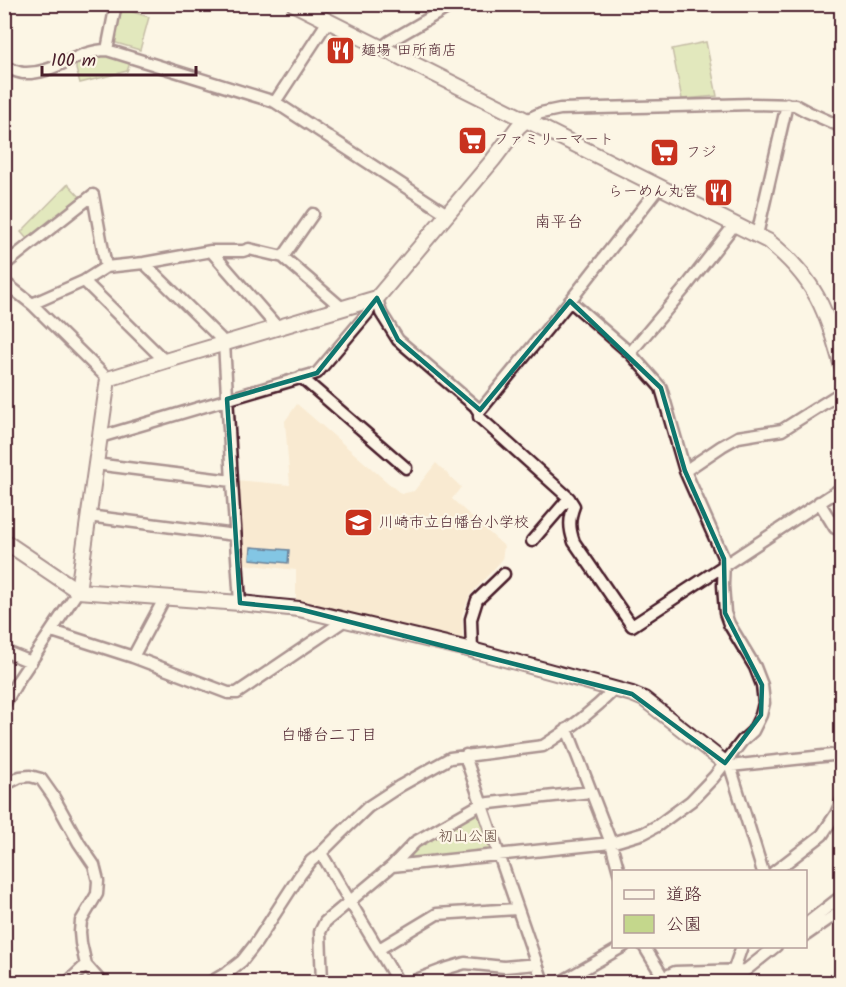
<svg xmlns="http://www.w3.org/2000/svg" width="846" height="987" viewBox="0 0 846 987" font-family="Kalam,'Klee One',sans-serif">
<rect width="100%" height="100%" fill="#fcf5e5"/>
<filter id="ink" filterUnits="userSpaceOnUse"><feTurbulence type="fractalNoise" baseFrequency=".0167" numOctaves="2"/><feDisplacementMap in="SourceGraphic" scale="12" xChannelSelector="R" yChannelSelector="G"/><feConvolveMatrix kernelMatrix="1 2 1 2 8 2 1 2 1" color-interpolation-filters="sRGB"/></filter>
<g filter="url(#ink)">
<path fill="#f9ead1" d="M 297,404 L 401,494 L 414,491 L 436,463 L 461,487 L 452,499 L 504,546 L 502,560 L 470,595 L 462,615 L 463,640 L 296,600 L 296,570 L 242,564 L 236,480 L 290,485 L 285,421 Z"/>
<path fill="#c4d78c" stroke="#877b5c" stroke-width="1.5" d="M 120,8 L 149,17 L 140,50 L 113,42 Z
M 706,42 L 717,96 L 682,99 L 672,49 Z
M 95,55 L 116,56 L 131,60 L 127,71 L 80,83 L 76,69 L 76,61 Z
M 68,184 L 81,198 L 27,239 L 21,232 Z
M 477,811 L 480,813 L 493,849 L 490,852 L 407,861 L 406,857 L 423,842 Z"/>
<path fill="#83c6e4" stroke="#6c839a" stroke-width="1.5" d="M 251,547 L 289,550 L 288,563 L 250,559 Z"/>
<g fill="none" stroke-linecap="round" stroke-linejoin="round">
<defs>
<path id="street" d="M 381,48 L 390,41 L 454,4
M 107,50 L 116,4
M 4,67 C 10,69 17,72 23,73 C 54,75 77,50 107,50 L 275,102 L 447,214
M 275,102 L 328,21
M 526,120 L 541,113 L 560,109 L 754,104 L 795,105 L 808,112 L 842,127
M 757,235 L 787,104
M 211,251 L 277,327
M 283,257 L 313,214
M 144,263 L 220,338 L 224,343 L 232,481 L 240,603
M 4,265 L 93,195 L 106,267
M 84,281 L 165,361
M 4,282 L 32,304 L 108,379
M 377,298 L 381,313 L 398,340 L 475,406 L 479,412 L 479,417 L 569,498 L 574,506 C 569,519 569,528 574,542 L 632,626 L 842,488
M 32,304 L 84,281 L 106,267 L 144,263 L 211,251 L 243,251 L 249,249 L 283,257 L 342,308
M 630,353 L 685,288 L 735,224
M 301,377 L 406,468
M 479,412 L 570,301 L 660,186
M 100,437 L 317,373 L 367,314 L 377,298
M 95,464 L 232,481
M 685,471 L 722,446 L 738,437 L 782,430 L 842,392
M 819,502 L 835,528
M 88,516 L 235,535
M 532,541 L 569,498
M 52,631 L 133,657 L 228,693 L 237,693 L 345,620
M 472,650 L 471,619 L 477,600 L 504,574
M 4,651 L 31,662
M 133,657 L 165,597
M 4,705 L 19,679 L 78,591
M 567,729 L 611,843 L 619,872
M 466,755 L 467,762 L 543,982
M 725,763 L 730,766 L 842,754
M 730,766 L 763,872
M 4,785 L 20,777 L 30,776 L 41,779 L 53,796 L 79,843 L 94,865 L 98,881 L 97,894 L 81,921 L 80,932 L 81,943 L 86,965 L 101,982
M 321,853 L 398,982
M 392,866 L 611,843 L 644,833 L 657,826 L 691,801 L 714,777 L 742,741 L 753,731 L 761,715 L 764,703 L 762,685 L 755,667 L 729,624 L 725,613 L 723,585 L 724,559 L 685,471 L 661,388 L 630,353 L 570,301
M 774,872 L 822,835 L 836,814 L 842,800
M 806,924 L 842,896
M 806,935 L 842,910
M 644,946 L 666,982
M 379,949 L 437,914 L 517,909
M 734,969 L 742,946
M 68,982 L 86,965
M 211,982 L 228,972 L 242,961 L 256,943 L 300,875 L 311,861 L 321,853 L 340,834 L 368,807 L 400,786 L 450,758 L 543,746 C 567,731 594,710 615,689
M 322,982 L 320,932 L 325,922 L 392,866 L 415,842 L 481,804 L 591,792
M 411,982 L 445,969 L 465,963 L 504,967 L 537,964
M 561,982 L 624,946
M 654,982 L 675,972 L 746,970 L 776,946
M 837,982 L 842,980"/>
<path id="secondary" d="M 294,4 L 768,241 C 816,279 826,310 842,367
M 4,541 L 78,591 L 240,603 L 299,609 L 472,650 L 632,694 L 644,699 L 725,763
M 78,591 L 108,379 L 165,361 L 377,298 L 493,160 L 518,127 L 526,120"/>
</defs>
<use href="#street" stroke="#4a1f2b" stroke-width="15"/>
<use href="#secondary" stroke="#4a1f2b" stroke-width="18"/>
<use href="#street" stroke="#fcf5e5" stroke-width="10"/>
<use href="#secondary" stroke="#fcf5e5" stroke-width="14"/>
</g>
</g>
<path d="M0 0H846V987H0ZM 377,298 L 398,340 L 480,410 L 570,301 L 661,388 L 685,471 L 724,559 L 725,613 L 762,685 L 761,715 L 725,763 L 632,694 L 299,609 L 240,603 L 227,399 L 317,373 Z" fill="#fcf5e5" fill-opacity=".55" fill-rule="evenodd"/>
<path fill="none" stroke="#0f766e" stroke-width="4.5" stroke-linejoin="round" d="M 377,298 L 398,340 L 480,410 L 570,301 L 661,388 L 685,471 L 724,559 L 725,613 L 762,685 L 761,715 L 725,763 L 632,694 L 299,609 L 240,603 L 227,399 L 317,373 Z"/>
<defs>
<symbol id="restaurant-square" viewBox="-11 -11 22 22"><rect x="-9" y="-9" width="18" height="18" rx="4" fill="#c8321e" stroke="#fcf5e5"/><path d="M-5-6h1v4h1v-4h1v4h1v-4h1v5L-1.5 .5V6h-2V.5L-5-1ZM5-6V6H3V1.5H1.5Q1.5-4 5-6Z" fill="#fff"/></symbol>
<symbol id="supermarket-square" viewBox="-11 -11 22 22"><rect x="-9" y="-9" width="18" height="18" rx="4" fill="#c8321e" stroke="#fcf5e5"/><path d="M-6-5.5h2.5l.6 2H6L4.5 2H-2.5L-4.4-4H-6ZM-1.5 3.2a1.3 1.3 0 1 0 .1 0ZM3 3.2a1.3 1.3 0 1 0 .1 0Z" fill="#fff"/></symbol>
<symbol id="school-square" viewBox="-11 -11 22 22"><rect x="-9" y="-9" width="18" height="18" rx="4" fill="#c8321e" stroke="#fcf5e5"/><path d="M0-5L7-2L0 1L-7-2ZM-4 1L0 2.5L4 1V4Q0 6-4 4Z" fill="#fff"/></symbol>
</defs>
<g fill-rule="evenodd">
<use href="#restaurant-square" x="324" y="34" width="33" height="33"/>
<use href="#supermarket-square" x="456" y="124" width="33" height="33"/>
<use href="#supermarket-square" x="648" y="136" width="33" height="33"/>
<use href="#restaurant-square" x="702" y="176" width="33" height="33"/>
<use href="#school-square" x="342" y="506" width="33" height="33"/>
</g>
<g text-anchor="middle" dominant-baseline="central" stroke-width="4.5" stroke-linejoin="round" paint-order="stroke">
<g font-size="15" fill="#4a1f2b" stroke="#fcf5e5" text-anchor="start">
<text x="361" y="51">麺場 田所商店</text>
<text x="494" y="140">ファミリーマート</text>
<text x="686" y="153">フジ</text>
<text x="698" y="192" text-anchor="end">らーめん丸宮</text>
<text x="379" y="523">川崎市立白幡台小学校</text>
</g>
<g font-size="15" fill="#684d43" stroke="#fcf5e5">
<text x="468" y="837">初山公園</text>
</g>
<g font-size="16" fill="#4a1f2b" stroke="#fcf5e5">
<text x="559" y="222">南平台</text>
<text x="329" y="735">白幡台二丁目</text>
</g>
</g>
<rect width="846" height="987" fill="none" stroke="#fcf5e5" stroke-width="24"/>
<rect x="12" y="12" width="822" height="963" fill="none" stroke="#4a1f2b" stroke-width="2" filter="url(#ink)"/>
<rect x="612" y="870" width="195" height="78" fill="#fcf5e5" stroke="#b59f9b" stroke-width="1.5"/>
<rect x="624" y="890" width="30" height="9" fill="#fcf5e5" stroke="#b59f9b" stroke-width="1.5"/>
<text x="666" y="900" font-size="18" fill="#4a1f2b">道路</text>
<rect x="624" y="915" width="30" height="18" fill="#c4d78c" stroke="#b59f9b" stroke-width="1.5"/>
<text x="666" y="930" font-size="18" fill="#4a1f2b">公園</text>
<path d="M42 66v9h154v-9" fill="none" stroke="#4a1f2b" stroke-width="3"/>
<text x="51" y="66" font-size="18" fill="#4a1f2b" stroke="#fcf5e5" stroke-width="4.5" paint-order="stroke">100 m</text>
</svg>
